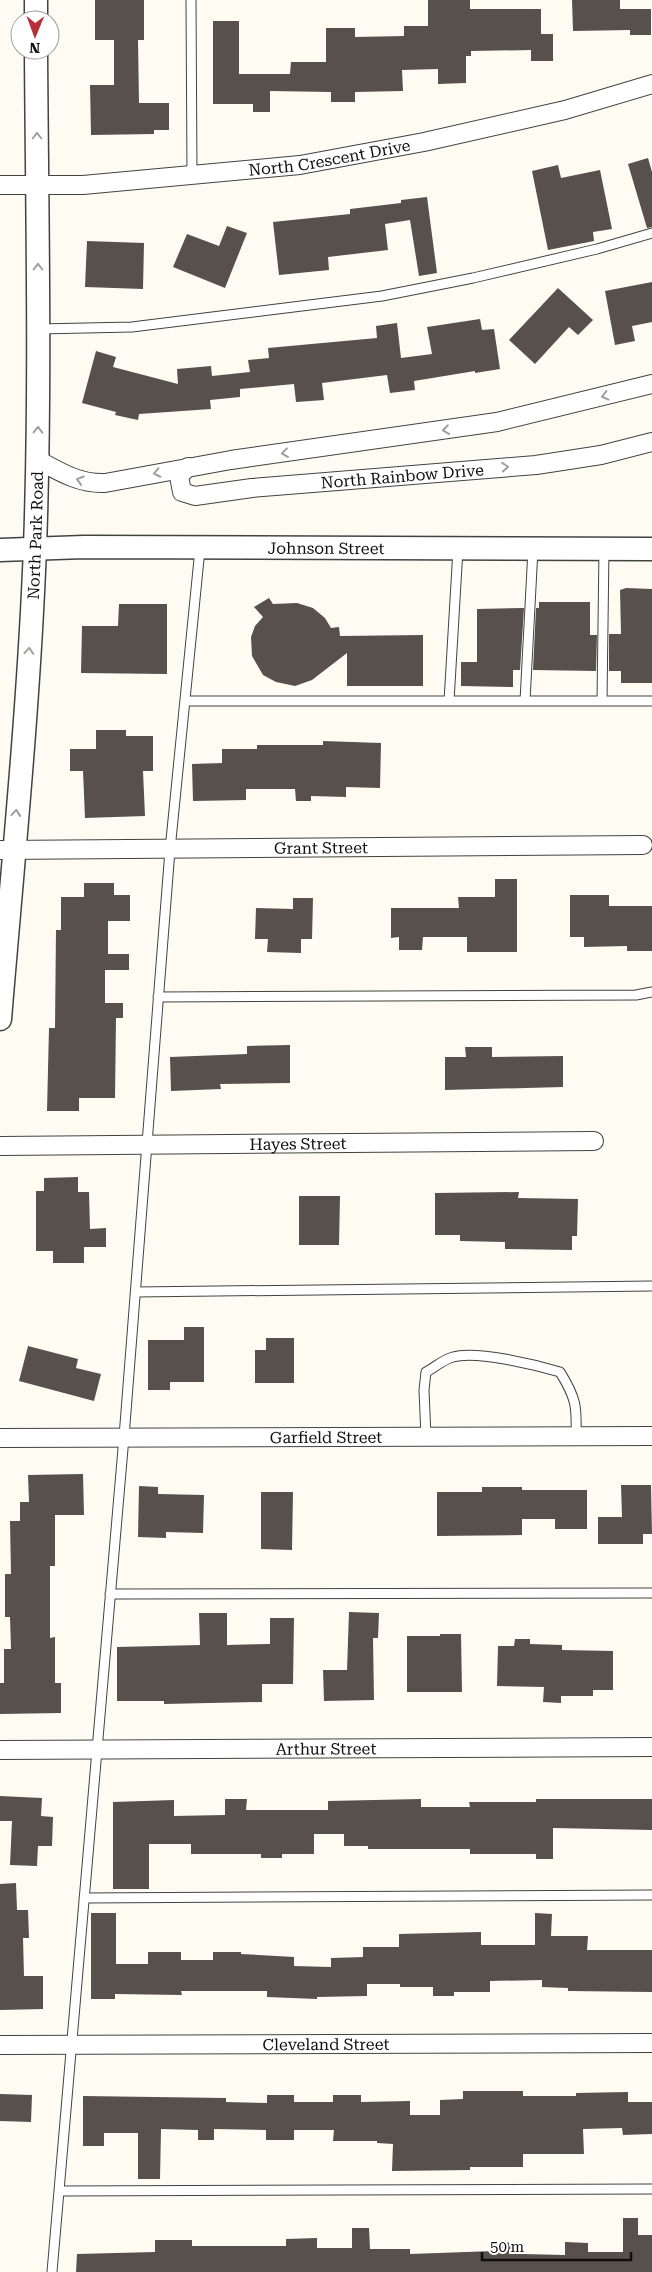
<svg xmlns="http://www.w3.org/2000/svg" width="652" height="2272" viewBox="0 0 652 2272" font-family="'Roboto Serif',serif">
<rect width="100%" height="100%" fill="#fefcf2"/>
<path fill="#57504c" d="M 95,0 L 144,0 L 144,40 L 138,40 L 139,103 L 169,103 L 169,130 L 154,130 L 154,134 L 91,135 L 90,85 L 114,85 L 114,40 L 95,40 Z
M 428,0 L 470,0 L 470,9 L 541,9 L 541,34 L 553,34 L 553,61 L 531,61 L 531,50 L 471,51 L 471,56 L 466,56 L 466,83 L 438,84 L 438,69 L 402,70 L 403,91 L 355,92 L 355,102 L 331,102 L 331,92 L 270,91 L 270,112 L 253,112 L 253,104 L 213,104 L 213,21 L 239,21 L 239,74 L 290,74 L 291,62 L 326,62 L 326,28 L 355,28 L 355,37 L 404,36 L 404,26 L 428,26 Z
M 572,0 L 620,0 L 620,9 L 651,9 L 651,35 L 630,35 L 630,30 L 573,31 Z
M 648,158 L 652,172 L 652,227 L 647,228 L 628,164 Z
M 558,165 L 561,178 L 600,170 L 612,229 L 593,232 L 594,241 L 548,250 L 532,171 Z
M 427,197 L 437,273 L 419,276 L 410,220 L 385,224 L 388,250 L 328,257 L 329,270 L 279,275 L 273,222 L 350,214 L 350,209 L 401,203 L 401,200 Z
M 227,226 L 247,233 L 225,288 L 173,267 L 187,234 L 219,246 Z
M 87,241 L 144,243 L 143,289 L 85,287 Z
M 652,282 L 652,322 L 632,326 L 635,341 L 615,345 L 605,291 Z
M 558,288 L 593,320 L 578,335 L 569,327 L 535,364 L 509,340 Z
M 480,319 L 482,330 L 494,329 L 500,369 L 475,373 L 475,371 L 414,381 L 415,390 L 390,393 L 387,375 L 322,383 L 324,400 L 296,402 L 294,384 L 240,389 L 240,397 L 210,400 L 211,409 L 139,414 L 138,420 L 115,415 L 116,412 L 82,403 L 96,351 L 116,357 L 113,367 L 178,384 L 177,369 L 211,366 L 212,376 L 250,372 L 248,360 L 269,358 L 268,348 L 377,338 L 376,326 L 397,323 L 401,358 L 432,354 L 427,327 Z
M 626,588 L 652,589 L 652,683 L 621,683 L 621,671 L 609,671 L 609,634 L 621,634 L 620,590 Z
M 269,598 L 273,604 L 297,603 L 313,608 L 325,618 L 331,628 L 339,627 L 340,636 L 423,635 L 423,686 L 347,686 L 347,653 L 312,680 L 295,686 L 276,682 L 263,675 L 252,656 L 251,637 L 255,626 L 263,617 L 254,607 Z
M 539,602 L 590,602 L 590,635 L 597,635 L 596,671 L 533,670 L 536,608 L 539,608 Z
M 119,604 L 167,604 L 167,674 L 81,673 L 82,626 L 118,626 Z
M 524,608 L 520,670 L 513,670 L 513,687 L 461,686 L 461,662 L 477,662 L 477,609 Z
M 96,730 L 126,730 L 126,736 L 153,736 L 153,771 L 143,771 L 145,816 L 85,818 L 83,771 L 70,771 L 70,749 L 96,749 Z
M 323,741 L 381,743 L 380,788 L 346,787 L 346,797 L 311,796 L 311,801 L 296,801 L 295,789 L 246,789 L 246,800 L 193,801 L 192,764 L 222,763 L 222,749 L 257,749 L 257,745 L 323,745 Z
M 495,879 L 517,879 L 517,952 L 467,952 L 467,937 L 423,937 L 422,950 L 399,950 L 399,937 L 391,938 L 391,908 L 459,908 L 458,897 L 495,897 Z
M 84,883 L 114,883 L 114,895 L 130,895 L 130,921 L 108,921 L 108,954 L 129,954 L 129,970 L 105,970 L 105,1003 L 123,1003 L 123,1018 L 116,1018 L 115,1098 L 79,1098 L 79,1111 L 47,1111 L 49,1028 L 55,1028 L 56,930 L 61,930 L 61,897 L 84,897 Z
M 570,895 L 609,895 L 609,906 L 652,906 L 652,951 L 627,951 L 627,946 L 584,947 L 584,937 L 570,937 Z
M 293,898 L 313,898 L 312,939 L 301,939 L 301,953 L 267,952 L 268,939 L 255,939 L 256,908 L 293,909 Z
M 290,1045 L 290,1083 L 220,1084 L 221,1089 L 171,1091 L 170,1057 L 247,1054 L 247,1046 Z
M 465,1047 L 492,1047 L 492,1057 L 563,1056 L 563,1087 L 445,1090 L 445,1057 L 466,1057 Z
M 78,1177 L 78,1192 L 89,1192 L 90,1229 L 106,1228 L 106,1247 L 84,1247 L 84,1263 L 53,1263 L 53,1251 L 36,1251 L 36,1191 L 44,1191 L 44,1178 Z
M 519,1192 L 518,1198 L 578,1199 L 577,1236 L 572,1236 L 572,1250 L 505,1249 L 505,1242 L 460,1241 L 460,1235 L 435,1235 L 435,1193 Z
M 299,1196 L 340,1196 L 339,1245 L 299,1245 Z
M 184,1327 L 204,1327 L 204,1382 L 170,1382 L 170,1390 L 148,1390 L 148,1340 L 184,1340 Z
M 266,1338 L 294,1338 L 294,1383 L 255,1383 L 255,1350 L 266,1350 Z
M 28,1346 L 78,1359 L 76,1368 L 101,1374 L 94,1401 L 19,1381 Z
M 83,1474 L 84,1515 L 55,1515 L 55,1566 L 50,1566 L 50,1638 L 55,1637 L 55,1683 L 61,1683 L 61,1713 L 0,1714 L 0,1683 L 4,1683 L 4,1649 L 11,1649 L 10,1617 L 5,1617 L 5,1574 L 11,1574 L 10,1521 L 20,1521 L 20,1502 L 29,1502 L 28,1475 Z
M 621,1485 L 651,1485 L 652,1534 L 643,1534 L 643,1544 L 598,1544 L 598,1517 L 622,1517 Z
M 139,1486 L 158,1487 L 158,1494 L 204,1495 L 203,1533 L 166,1532 L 166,1538 L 138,1537 Z
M 482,1487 L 522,1487 L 522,1490 L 587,1490 L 587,1529 L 555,1529 L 555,1519 L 522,1519 L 522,1535 L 437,1536 L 437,1492 L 482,1492 Z
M 261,1492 L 293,1492 L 292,1550 L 261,1549 Z
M 349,1612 L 379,1613 L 378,1638 L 373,1638 L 374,1700 L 324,1701 L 323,1670 L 347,1670 Z
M 199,1613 L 227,1613 L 227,1645 L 270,1644 L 270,1618 L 294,1618 L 293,1684 L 262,1684 L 262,1702 L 164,1704 L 164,1701 L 117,1701 L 117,1647 L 200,1645 Z
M 440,1634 L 461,1634 L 462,1692 L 407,1692 L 407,1636 L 440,1636 Z
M 515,1639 L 530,1639 L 530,1644 L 562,1645 L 562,1650 L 613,1651 L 613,1690 L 593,1690 L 593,1696 L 561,1696 L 561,1703 L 543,1702 L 544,1687 L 497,1686 L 498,1646 L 514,1646 Z
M 0,1796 L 42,1798 L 41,1816 L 53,1817 L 52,1846 L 38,1846 L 37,1866 L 10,1865 L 12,1821 L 0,1821 Z
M 225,1799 L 247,1799 L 246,1810 L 328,1810 L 328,1801 L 421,1799 L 421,1807 L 470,1807 L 469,1802 L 536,1802 L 536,1799 L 652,1799 L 652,1830 L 553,1828 L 553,1859 L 536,1859 L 536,1854 L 470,1854 L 470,1849 L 368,1849 L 368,1846 L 344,1846 L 344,1834 L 314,1834 L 314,1854 L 282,1854 L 282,1858 L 261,1858 L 261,1854 L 191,1854 L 191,1844 L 149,1844 L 149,1889 L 113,1889 L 113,1802 L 174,1800 L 174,1816 L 225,1815 Z
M 16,1883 L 17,1910 L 28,1910 L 29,1938 L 23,1938 L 24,1976 L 43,1976 L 43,2009 L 0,2010 L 0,1884 Z
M 91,1913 L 116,1913 L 116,1964 L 148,1964 L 148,1952 L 181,1952 L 181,1960 L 213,1960 L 213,1952 L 241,1952 L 241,1954 L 294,1957 L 294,1966 L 331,1967 L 331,1958 L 363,1957 L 363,1947 L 399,1947 L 399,1934 L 481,1932 L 481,1945 L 535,1945 L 535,1913 L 552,1914 L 551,1936 L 588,1936 L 587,1950 L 652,1950 L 652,1992 L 568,1991 L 568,1988 L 542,1987 L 542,1980 L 490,1981 L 490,1992 L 454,1992 L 454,1996 L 433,1996 L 433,1987 L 400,1987 L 400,1984 L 367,1984 L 367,1996 L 317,1997 L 317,1999 L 267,1997 L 267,1991 L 181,1991 L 182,1995 L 115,1994 L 115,1999 L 91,1999 Z
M 463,2091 L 523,2091 L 523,2096 L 576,2096 L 576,2093 L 628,2092 L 628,2102 L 652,2102 L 652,2134 L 623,2135 L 622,2128 L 583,2129 L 584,2154 L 523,2154 L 523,2167 L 470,2167 L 470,2170 L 392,2171 L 393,2144 L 377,2143 L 377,2141 L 333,2141 L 334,2130 L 294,2130 L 294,2140 L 266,2140 L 266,2130 L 214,2129 L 214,2140 L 198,2140 L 198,2130 L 161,2129 L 160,2179 L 138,2179 L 138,2133 L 104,2133 L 104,2146 L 83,2146 L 83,2096 L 226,2098 L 226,2102 L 267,2103 L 267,2095 L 294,2095 L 294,2102 L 333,2102 L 333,2095 L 361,2095 L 361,2102 L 410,2101 L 410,2115 L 440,2115 L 440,2100 L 463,2099 Z
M 0,2094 L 32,2095 L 31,2122 L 0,2121 Z
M 623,2218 L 638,2218 L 638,2235 L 652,2235 L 652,2272 L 76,2272 L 77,2254 L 155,2252 L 155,2240 L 192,2240 L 192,2246 L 286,2246 L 286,2239 L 317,2238 L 317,2248 L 352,2248 L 352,2228 L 369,2228 L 370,2249 L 410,2249 L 410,2254 L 494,2251 L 495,2242 L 523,2243 L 523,2254 L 565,2255 L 565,2242 L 588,2243 L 588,2252 L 623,2252 Z"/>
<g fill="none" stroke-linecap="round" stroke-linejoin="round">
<defs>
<path id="service" d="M 191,0 L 192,175
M 39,329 L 132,327 L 382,296 L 473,278 L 597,249 L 652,233
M 185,701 L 652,701
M 449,701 L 458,549
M 525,701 L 533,549
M 602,701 L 604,549
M 158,997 L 636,995 L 652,992
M 136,1292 L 652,1286
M 426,1437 L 424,1390 L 426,1372 C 434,1368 444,1359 453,1357 C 476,1350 536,1365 560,1372 C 576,1398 577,1406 576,1436
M 110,1594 L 652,1593
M 84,1898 L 652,1895
M 59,2191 L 652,2189
M 52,2272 L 124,1437 L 170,850 L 200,549"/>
<g id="minor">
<path id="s1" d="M 0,185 L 83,185 L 300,165 L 424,142 L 565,110 L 652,84"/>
<path d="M 38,460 C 60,472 79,484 105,483 L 231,460 L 497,422 L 652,384"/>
<path id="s2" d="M 188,467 L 179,476 L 182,492 L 195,496 L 252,488 L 536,465 L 601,455 L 652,442"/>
<path id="s3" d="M 0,850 L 643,845"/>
<path id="s4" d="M 0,1146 L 594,1141"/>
<path id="s5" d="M 0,1438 L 652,1436"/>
<path id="s6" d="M 0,1750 L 652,1747"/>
<path id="s7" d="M 0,2045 L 652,2043"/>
</g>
<g id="tertiary">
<path d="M 36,0 L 36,20"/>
<path id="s8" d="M 0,550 L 84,547 L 652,549"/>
<path id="s9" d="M 0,1019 C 13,862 29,705 35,547 C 41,382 37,216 36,50"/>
</g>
</defs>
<use href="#service" stroke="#424242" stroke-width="11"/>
<use href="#minor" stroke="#424242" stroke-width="20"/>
<use href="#tertiary" stroke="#424242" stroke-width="25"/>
<use href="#service" stroke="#fff" stroke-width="9"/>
<use href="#minor" stroke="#fff" stroke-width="18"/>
<use href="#tertiary" stroke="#fff" stroke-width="22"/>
</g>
<defs><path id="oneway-chevron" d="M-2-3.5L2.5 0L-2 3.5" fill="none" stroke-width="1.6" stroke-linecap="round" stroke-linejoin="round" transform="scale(1.25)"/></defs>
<g stroke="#9f9f9f">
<use href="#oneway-chevron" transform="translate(37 136) rotate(-90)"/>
<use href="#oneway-chevron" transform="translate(38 267) rotate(-90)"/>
<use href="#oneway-chevron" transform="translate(605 396) rotate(166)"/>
<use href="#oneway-chevron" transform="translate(38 430) rotate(-89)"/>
<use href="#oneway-chevron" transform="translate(446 430) rotate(172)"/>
<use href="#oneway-chevron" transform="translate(285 453) rotate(173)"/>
<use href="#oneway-chevron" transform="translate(505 467) rotate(-5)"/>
<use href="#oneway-chevron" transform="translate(157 473) rotate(168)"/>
<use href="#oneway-chevron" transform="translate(80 480) rotate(-163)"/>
<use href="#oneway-chevron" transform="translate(29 651) rotate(-86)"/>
<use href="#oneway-chevron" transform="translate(16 813) rotate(-85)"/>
</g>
<g text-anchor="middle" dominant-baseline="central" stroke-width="5" stroke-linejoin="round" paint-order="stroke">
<g font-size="16" fill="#0f0f0f" stroke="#fff">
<text stroke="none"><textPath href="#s1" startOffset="331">North Crescent Drive</textPath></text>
<text stroke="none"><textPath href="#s2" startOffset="251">North Rainbow Drive</textPath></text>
<text stroke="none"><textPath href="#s9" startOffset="485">North Park Road</textPath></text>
<text stroke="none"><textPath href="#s8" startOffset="326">Johnson Street</textPath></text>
<text stroke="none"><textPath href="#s3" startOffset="321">Grant Street</textPath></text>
<text stroke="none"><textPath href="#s4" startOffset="298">Hayes Street</textPath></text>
<text stroke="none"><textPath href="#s5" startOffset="326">Garfield Street</textPath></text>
<text stroke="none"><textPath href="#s6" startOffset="326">Arthur Street</textPath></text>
<text stroke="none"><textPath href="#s7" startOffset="326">Cleveland Street</textPath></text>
</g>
</g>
<g transform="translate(35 35) rotate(181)"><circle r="24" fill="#ffffff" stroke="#9f9f9f"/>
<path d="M0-4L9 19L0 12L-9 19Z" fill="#b73039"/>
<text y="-8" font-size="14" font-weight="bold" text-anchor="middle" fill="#0f0f0f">N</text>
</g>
<path d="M482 2252v8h149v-8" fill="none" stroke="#0f0f0f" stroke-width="2.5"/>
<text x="490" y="2252" font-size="15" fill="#0f0f0f" stroke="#ffffff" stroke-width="4" paint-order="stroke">50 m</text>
</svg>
